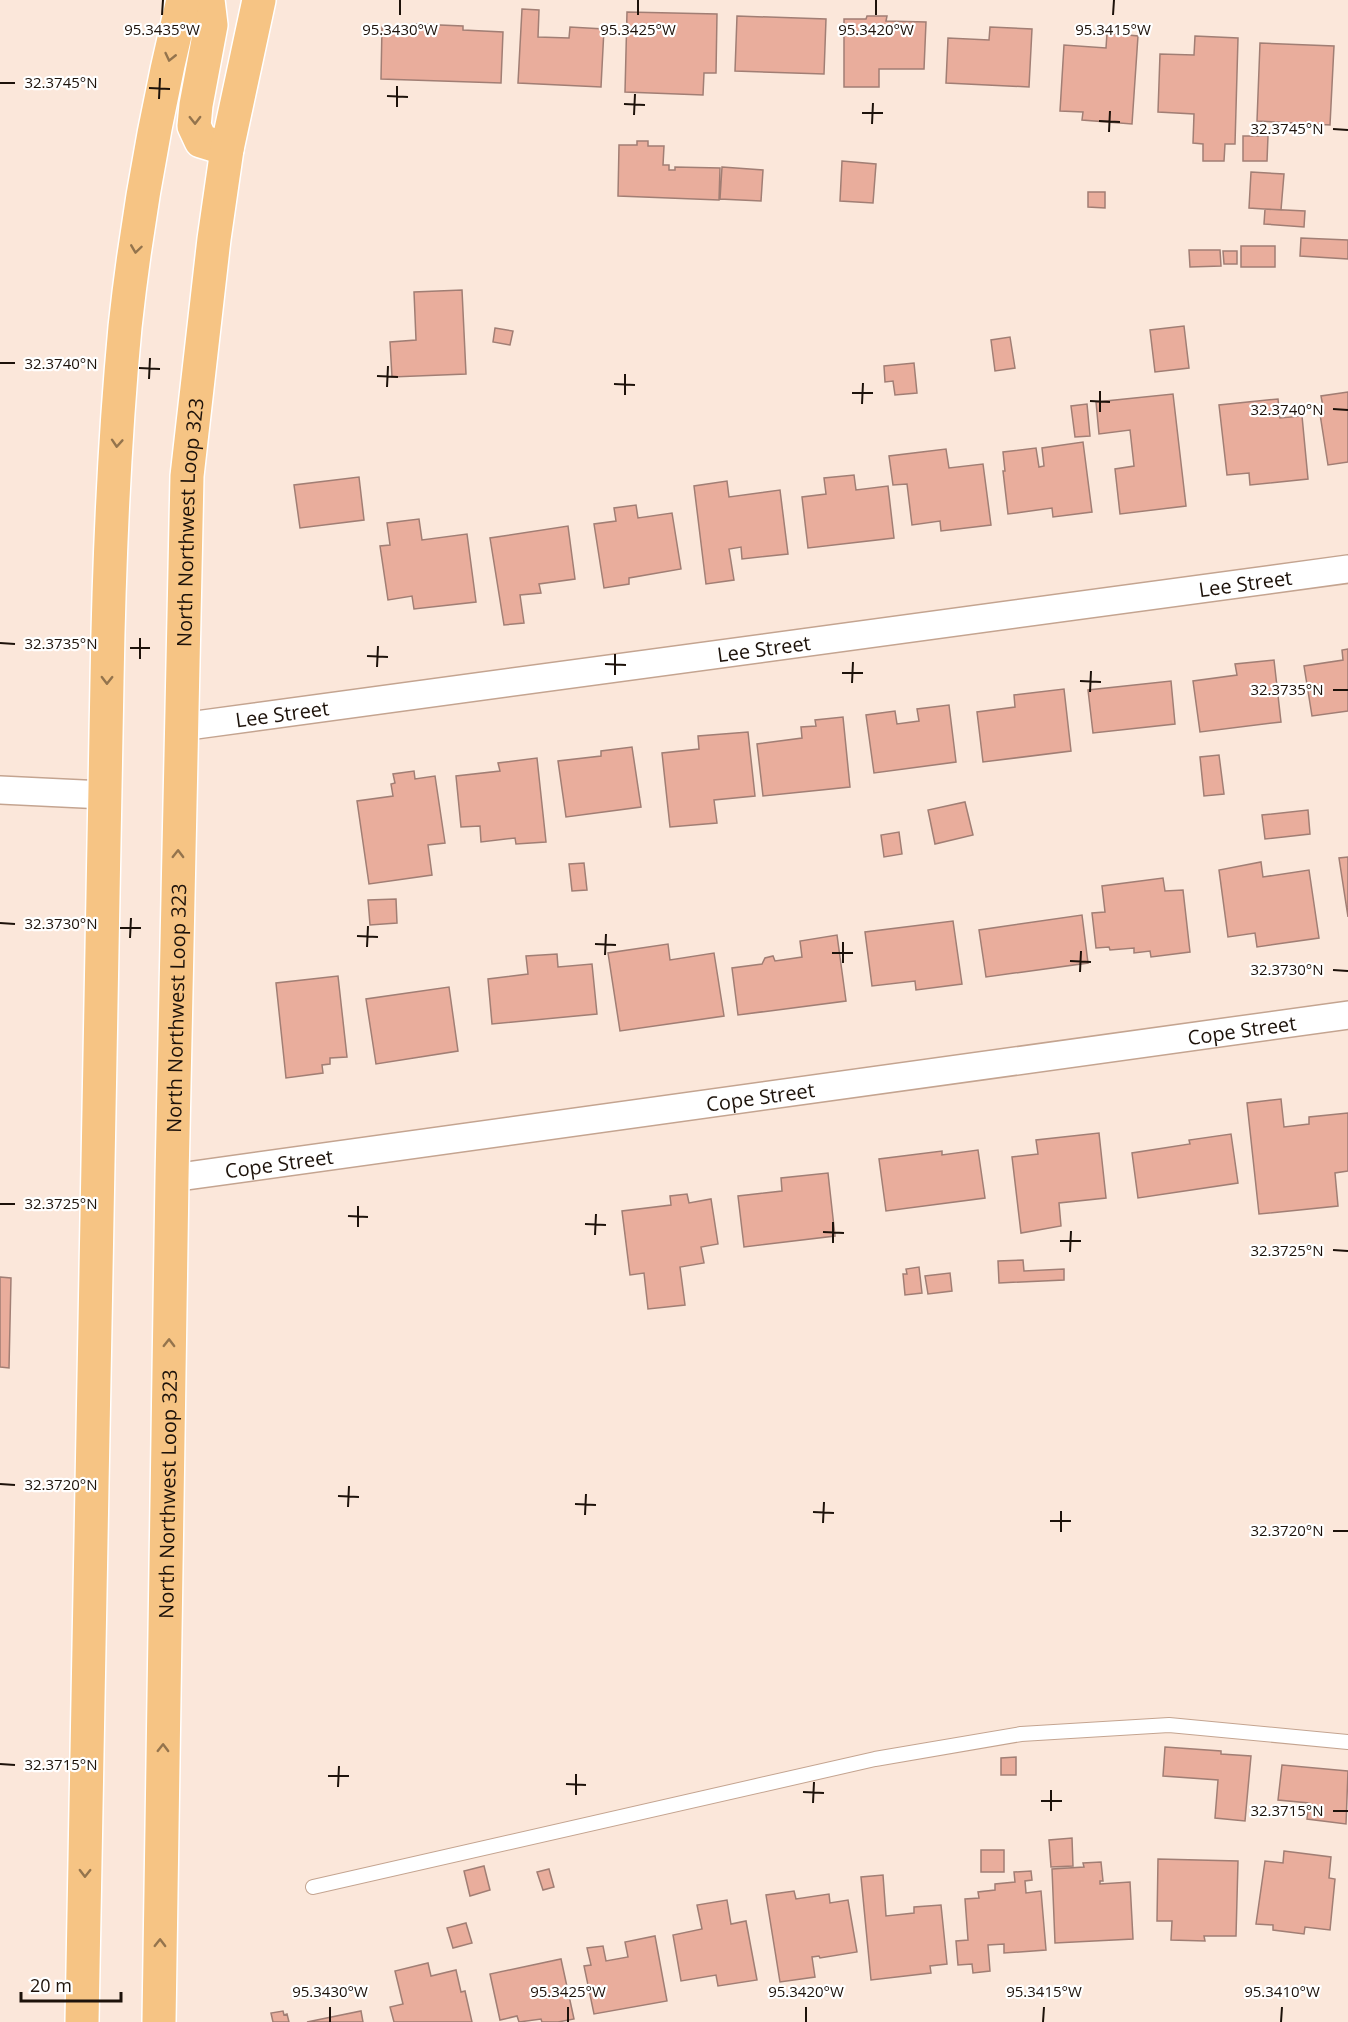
<svg xmlns="http://www.w3.org/2000/svg" width="1348" height="2022" viewBox="0 0 1348 2022" font-family="'Open Sans',sans-serif">
<rect width="100%" height="100%" fill="#fbe7da"/>
<path fill="#e9ad9c" stroke="#a17e74" stroke-width="1.5" d="M 522,9 L 539,10 L 538,37 L 569,38 L 570,27 L 604,29 L 601,87 L 518,83 Z
M 627,12 L 717,14 L 716,73 L 704,73 L 703,95 L 625,92 Z
M 737,16 L 826,19 L 824,74 L 735,71 Z
M 867,16 L 887,16 L 886,21 L 926,22 L 924,69 L 879,69 L 879,87 L 844,87 L 844,19 L 866,19 Z
M 416,24 L 463,26 L 463,30 L 503,32 L 501,83 L 381,79 L 382,27 L 416,28 Z
M 990,27 L 1032,29 L 1029,87 L 946,83 L 948,38 L 989,40 Z
M 1107,33 L 1138,36 L 1132,124 L 1082,120 L 1083,112 L 1060,111 L 1064,45 L 1106,48 Z
M 1195,36 L 1238,38 L 1235,144 L 1225,144 L 1224,161 L 1203,161 L 1203,144 L 1193,143 L 1194,114 L 1158,112 L 1160,54 L 1194,55 Z
M 1260,43 L 1334,46 L 1330,125 L 1257,121 Z
M 1243,136 L 1268,136 L 1267,161 L 1243,161 Z
M 637,141 L 648,141 L 648,146 L 664,146 L 663,165 L 669,165 L 669,170 L 675,170 L 675,167 L 720,168 L 719,200 L 618,196 L 619,145 L 637,145 Z
M 842,161 L 876,164 L 873,203 L 840,201 Z
M 722,167 L 763,170 L 761,201 L 720,199 Z
M 1251,172 L 1284,174 L 1281,210 L 1249,208 Z
M 1088,192 L 1105,192 L 1105,208 L 1088,207 Z
M 1265,209 L 1305,211 L 1304,227 L 1264,224 Z
M 1301,238 L 1348,240 L 1348,259 L 1300,256 Z
M 1241,246 L 1275,246 L 1275,267 L 1241,267 Z
M 1189,250 L 1220,250 L 1221,266 L 1190,267 Z
M 1223,251 L 1237,251 L 1237,264 L 1224,264 Z
M 462,290 L 466,374 L 392,377 L 390,342 L 416,340 L 414,292 Z
M 1184,326 L 1189,368 L 1155,372 L 1150,330 Z
M 495,328 L 513,331 L 510,345 L 493,342 Z
M 1010,337 L 1015,368 L 995,371 L 991,340 Z
M 914,363 L 917,393 L 895,395 L 893,381 L 885,382 L 884,366 Z
M 1348,392 L 1348,462 L 1328,465 L 1320,414 L 1324,413 L 1321,396 Z
M 1173,394 L 1186,506 L 1120,514 L 1115,469 L 1134,466 L 1130,430 L 1099,434 L 1096,402 Z
M 1278,399 L 1280,418 L 1302,416 L 1308,479 L 1250,485 L 1249,473 L 1227,475 L 1219,405 Z
M 1087,404 L 1090,436 L 1075,437 L 1071,406 Z
M 1083,442 L 1092,512 L 1053,517 L 1052,508 L 1008,514 L 1003,471 L 1005,471 L 1003,452 L 1036,448 L 1039,467 L 1044,466 L 1042,448 Z
M 946,449 L 949,468 L 983,464 L 991,525 L 941,531 L 940,521 L 912,525 L 907,484 L 893,485 L 889,456 Z
M 854,475 L 856,490 L 888,486 L 894,538 L 808,548 L 802,497 L 826,494 L 824,478 Z
M 359,477 L 364,520 L 300,528 L 294,485 Z
M 727,481 L 729,497 L 780,490 L 788,554 L 742,559 L 741,547 L 729,549 L 734,580 L 706,584 L 694,486 Z
M 636,505 L 638,518 L 672,513 L 681,569 L 629,578 L 629,584 L 604,588 L 594,524 L 616,521 L 614,508 Z
M 419,519 L 422,540 L 467,534 L 476,602 L 414,609 L 412,596 L 388,600 L 380,546 L 390,545 L 387,523 Z
M 568,526 L 575,579 L 539,584 L 541,593 L 520,595 L 524,623 L 504,625 L 490,538 Z
M 1348,649 L 1348,711 L 1312,716 L 1304,666 L 1343,660 L 1342,650 Z
M 1274,660 L 1281,722 L 1200,732 L 1193,681 L 1237,675 L 1235,664 Z
M 1171,681 L 1175,724 L 1093,733 L 1088,690 Z
M 1064,689 L 1071,751 L 983,762 L 977,712 L 1015,707 L 1014,695 Z
M 949,705 L 956,762 L 874,773 L 866,715 L 895,711 L 897,724 L 919,721 L 917,709 Z
M 843,717 L 850,787 L 763,796 L 757,744 L 802,738 L 801,727 L 816,726 L 815,720 Z
M 748,732 L 755,796 L 714,800 L 717,823 L 670,827 L 662,753 L 699,749 L 698,736 Z
M 632,747 L 641,807 L 566,817 L 558,761 L 601,756 L 601,751 Z
M 1219,755 L 1224,794 L 1204,796 L 1200,757 Z
M 537,758 L 546,842 L 516,844 L 515,838 L 481,842 L 480,826 L 461,827 L 456,776 L 500,771 L 498,763 Z
M 414,771 L 415,779 L 435,776 L 445,843 L 428,845 L 432,875 L 369,884 L 357,801 L 393,796 L 391,784 L 395,783 L 393,774 Z
M 965,802 L 973,835 L 935,844 L 928,810 Z
M 1308,810 L 1310,834 L 1265,839 L 1262,815 Z
M 899,832 L 902,854 L 884,857 L 881,835 Z
M 1348,857 L 1348,917 L 1339,858 Z
M 1261,862 L 1263,877 L 1309,870 L 1319,938 L 1257,947 L 1255,933 L 1228,937 L 1219,870 Z
M 584,863 L 587,890 L 572,891 L 569,864 Z
M 1163,878 L 1165,891 L 1183,890 L 1190,952 L 1151,957 L 1150,951 L 1134,953 L 1134,948 L 1110,950 L 1109,947 L 1096,948 L 1092,913 L 1105,912 L 1102,886 Z
M 396,899 L 397,923 L 370,925 L 368,900 Z
M 1082,915 L 1088,963 L 986,977 L 979,930 Z
M 953,921 L 962,984 L 916,990 L 915,981 L 872,986 L 865,932 Z
M 837,935 L 846,1001 L 738,1015 L 732,968 L 762,964 L 765,958 L 773,956 L 775,961 L 802,957 L 800,941 Z
M 668,944 L 670,960 L 714,953 L 724,1016 L 620,1031 L 608,953 Z
M 557,954 L 558,967 L 592,964 L 597,1014 L 492,1024 L 488,979 L 528,974 L 526,956 Z
M 338,976 L 347,1057 L 330,1058 L 330,1064 L 322,1065 L 323,1073 L 286,1078 L 276,983 Z
M 449,987 L 458,1051 L 376,1064 L 366,999 Z
M 1281,1099 L 1284,1127 L 1309,1124 L 1309,1117 L 1348,1113 L 1348,1171 L 1335,1173 L 1338,1206 L 1259,1214 L 1247,1103 Z
M 1099,1133 L 1106,1198 L 1059,1203 L 1061,1226 L 1021,1233 L 1012,1157 L 1038,1154 L 1036,1140 Z
M 1231,1134 L 1238,1183 L 1138,1198 L 1132,1153 L 1190,1144 L 1189,1140 Z
M 978,1150 L 985,1198 L 886,1211 L 879,1159 L 942,1151 L 942,1155 Z
M 828,1173 L 835,1236 L 744,1247 L 738,1196 L 782,1191 L 781,1178 Z
M 687,1194 L 689,1203 L 711,1199 L 718,1244 L 701,1247 L 704,1263 L 680,1267 L 685,1305 L 648,1309 L 644,1273 L 630,1275 L 622,1211 L 671,1205 L 670,1196 Z
M 1023,1260 L 1024,1271 L 1064,1269 L 1064,1280 L 999,1283 L 998,1261 Z
M 919,1267 L 922,1293 L 905,1295 L 903,1274 L 907,1274 L 906,1269 Z
M 950,1273 L 952,1291 L 928,1294 L 925,1276 Z
M 0,1277 L 11,1278 L 9,1368 L 0,1367 Z
M 1165,1747 L 1221,1751 L 1221,1754 L 1251,1756 L 1245,1821 L 1215,1818 L 1218,1780 L 1163,1776 Z
M 1016,1757 L 1016,1775 L 1001,1775 L 1001,1758 Z
M 1282,1765 L 1348,1771 L 1346,1824 L 1307,1819 L 1309,1803 L 1278,1800 Z
M 1072,1838 L 1073,1866 L 1051,1867 L 1049,1840 Z
M 981,1850 L 1004,1850 L 1004,1872 L 981,1872 Z
M 1284,1851 L 1331,1857 L 1329,1878 L 1335,1879 L 1330,1930 L 1305,1927 L 1304,1934 L 1273,1930 L 1273,1925 L 1256,1924 L 1265,1861 L 1283,1863 Z
M 1158,1859 L 1238,1861 L 1236,1936 L 1204,1936 L 1205,1941 L 1171,1940 L 1172,1921 L 1157,1921 Z
M 1101,1862 L 1103,1881 L 1100,1881 L 1100,1884 L 1130,1882 L 1133,1939 L 1055,1943 L 1052,1869 L 1084,1867 L 1083,1863 Z
M 484,1866 L 490,1890 L 470,1896 L 464,1871 Z
M 549,1869 L 554,1887 L 543,1890 L 537,1872 Z
M 1031,1871 L 1032,1880 L 1025,1881 L 1026,1893 L 1041,1891 L 1046,1950 L 1004,1953 L 1004,1944 L 988,1945 L 990,1971 L 973,1973 L 972,1964 L 958,1965 L 956,1941 L 968,1940 L 965,1899 L 979,1898 L 978,1892 L 995,1890 L 995,1884 L 1015,1882 L 1014,1872 Z
M 883,1875 L 886,1916 L 914,1913 L 914,1907 L 941,1905 L 947,1964 L 930,1966 L 931,1973 L 871,1980 L 861,1877 Z
M 794,1891 L 796,1899 L 829,1894 L 830,1903 L 848,1900 L 857,1952 L 820,1958 L 819,1956 L 812,1957 L 815,1977 L 780,1982 L 766,1895 Z
M 727,1900 L 731,1924 L 746,1921 L 757,1980 L 718,1986 L 716,1975 L 681,1981 L 673,1935 L 702,1929 L 697,1905 Z
M 466,1923 L 472,1943 L 453,1948 L 447,1928 Z
M 655,1936 L 667,2001 L 594,2014 L 584,1966 L 591,1965 L 587,1948 L 603,1946 L 606,1961 L 628,1957 L 625,1942 Z
M 561,1959 L 574,2019 L 558,2022 L 542,2022 L 541,2019 L 519,2022 L 517,2016 L 500,2020 L 490,1974 Z
M 428,1963 L 431,1976 L 456,1970 L 461,1992 L 465,1991 L 472,2022 L 394,2022 L 390,2007 L 403,2004 L 395,1971 Z
M 283,2011 L 284,2015 L 287,2014 L 289,2022 L 273,2022 L 271,2013 Z
M 361,2011 L 363,2022 L 307,2022 Z"/>
<g fill="none" stroke-linecap="round" stroke-linejoin="round">
<defs>
<path id="lane" d="M 313,1887 L 875,1759 L 1021,1734 L 1169,1725 L 1348,1742"/>
<g id="street">
<path id="s1" d="M 181,727 L 1348,569"/>
<path d="M 0,790 L 104,795"/>
<path id="s2" d="M 172,1178 L 1348,1015"/>
</g>
<g id="highway">
<path d="M 208,0 L 211,25 L 196,105 L 194,126 L 201,141 L 227,149"/>
<path d="M 82,2022 L 107,681 C 109,562 114,444 125,327 C 137,217 157,107 183,0"/>
<path id="s3" d="M 159,2022 L 172,1178 L 187,476 L 214,239 L 227,149 L 259,0"/>
</g>
</defs>
<use href="#lane" stroke="#c4a490" stroke-width="16"/>
<use href="#street" stroke="#c4a490" stroke-width="30"/>
<use href="#highway" stroke="#fff" stroke-width="36"/>
<use href="#lane" stroke="#fff" stroke-width="14"/>
<use href="#street" stroke="#fff" stroke-width="27"/>
<use href="#highway" stroke="#f6c484" stroke-width="33"/>
</g>
<defs><path id="oneway-chevron" d="M-2-3.5L2.5 0L-2 3.5" fill="none" stroke-width="1.6" stroke-linecap="round" stroke-linejoin="round" transform="scale(1.5)"/></defs>
<g stroke="#94744d">
<use href="#oneway-chevron" transform="translate(170 57) rotate(103)"/>
<use href="#oneway-chevron" transform="translate(195 120) rotate(89)"/>
<use href="#oneway-chevron" transform="translate(136 249) rotate(98)"/>
<use href="#oneway-chevron" transform="translate(117 443) rotate(94)"/>
<use href="#oneway-chevron" transform="translate(107 680) rotate(91)"/>
<use href="#oneway-chevron" transform="translate(178 854) rotate(-89)"/>
<use href="#oneway-chevron" transform="translate(169 1343) rotate(-89)"/>
<use href="#oneway-chevron" transform="translate(163 1748) rotate(-89)"/>
<use href="#oneway-chevron" transform="translate(85 1873) rotate(91)"/>
<use href="#oneway-chevron" transform="translate(160 1943) rotate(-89)"/>
</g>
<path fill="none" stroke="#1d120a" stroke-width="2" d="M 162,15 L 163,0M 400,15 L 400,0M 638,15 L 638,0M 876,15 L 876,0M 1113,15 L 1114,0M 0,83 L 15,83M 149,88 L 170,89M 387,96 L 408,97M 159,99 L 160,78M 624,104 L 645,105M 397,107 L 397,86M 862,113 L 883,113M 634,115 L 635,94M 1099,121 L 1120,122M 872,124 L 873,103M 1333,129 L 1348,130M 1109,132 L 1110,111M 0,363 L 15,363M 139,368 L 160,369M 377,376 L 398,377M 149,379 L 150,358M 614,384 L 635,385M 387,387 L 388,366M 852,393 L 873,393M 625,395 L 625,374M 1090,401 L 1110,402M 862,404 L 863,383M 1333,409 L 1348,410M 1100,412 L 1100,391M 0,643 L 15,644M 130,648 L 150,648M 367,656 L 388,657M 140,659 L 140,638M 605,664 L 626,665M 377,667 L 378,646M 842,673 L 863,673M 615,675 L 615,654M 1080,681 L 1101,682M 852,683 L 853,662M 1333,690 L 1348,690M 1090,692 L 1091,671M 0,923 L 15,924M 120,928 L 141,928M 357,936 L 378,937M 130,938 L 131,918M 595,944 L 616,945M 367,947 L 368,926M 832,953 L 853,953M 605,955 L 606,934M 1070,961 L 1091,962M 843,963 L 843,942M 1333,970 L 1348,971M 1080,972 L 1081,951M 0,1204 L 15,1204M 348,1216 L 368,1217M 585,1224 L 606,1225M 358,1227 L 358,1206M 823,1232 L 844,1233M 595,1235 L 596,1214M 1060,1241 L 1081,1241M 833,1243 L 833,1222M 1333,1250 L 1348,1251M 1070,1252 L 1071,1231M 0,1484 L 15,1485M 338,1496 L 359,1497M 575,1504 L 596,1505M 348,1507 L 349,1486M 813,1512 L 834,1513M 585,1515 L 586,1494M 1050,1521 L 1071,1521M 823,1523 L 824,1502M 1333,1531 L 1348,1531M 1061,1532 L 1061,1511M 0,1764 L 15,1765M 328,1776 L 349,1776M 566,1784 L 586,1785M 338,1787 L 339,1766M 803,1792 L 824,1793M 576,1795 L 576,1774M 1041,1801 L 1062,1801M 813,1803 L 814,1782M 1051,1811 L 1051,1790M 1333,1811 L 1348,1811M 330,2022 L 330,2007M 568,2022 L 568,2007M 806,2022 L 806,2007M 1043,2022 L 1044,2007M 1281,2022 L 1282,2007"/>
<g text-anchor="middle" dominant-baseline="central" stroke-width="4.5" stroke-linejoin="round" paint-order="stroke">
<g font-size="20" fill="#1d120a" stroke="#fff">
<text stroke="none"><textPath href="#s3" startOffset="1500">North Northwest Loop 323</textPath></text>
<text stroke="none"><textPath href="#s1" startOffset="1074">Lee Street</textPath></text>
<text stroke="none"><textPath href="#s1" startOffset="588">Lee Street</textPath></text>
<text stroke="none"><textPath href="#s1" startOffset="102">Lee Street</textPath></text>
<text stroke="none"><textPath href="#s3" startOffset="1014">North Northwest Loop 323</textPath></text>
<text stroke="none"><textPath href="#s2" startOffset="1080">Cope Street</textPath></text>
<text stroke="none"><textPath href="#s2" startOffset="594">Cope Street</textPath></text>
<text stroke="none"><textPath href="#s2" startOffset="108">Cope Street</textPath></text>
<text stroke="none"><textPath href="#s3" startOffset="528">North Northwest Loop 323</textPath></text>
</g>
</g>
<g font-size="15" text-anchor="middle" fill="#1d120a" stroke="#fff" stroke-width="4.5" stroke-linejoin="round" paint-order="stroke">
<text x="162" y="35">95.3435°W</text>
<text x="400" y="35">95.3430°W</text>
<text x="638" y="35">95.3425°W</text>
<text x="876" y="35">95.3420°W</text>
<text x="1113" y="35">95.3415°W</text>
<text x="61" y="88">32.3745°N</text>
<text x="1287" y="134">32.3745°N</text>
<text x="61" y="369">32.3740°N</text>
<text x="1287" y="415">32.3740°N</text>
<text x="61" y="649">32.3735°N</text>
<text x="1287" y="695">32.3735°N</text>
<text x="61" y="929">32.3730°N</text>
<text x="1287" y="975">32.3730°N</text>
<text x="61" y="1209">32.3725°N</text>
<text x="1287" y="1256">32.3725°N</text>
<text x="61" y="1490">32.3720°N</text>
<text x="1287" y="1536">32.3720°N</text>
<text x="61" y="1770">32.3715°N</text>
<text x="1287" y="1816">32.3715°N</text>
<text x="330" y="1997">95.3430°W</text>
<text x="568" y="1997">95.3425°W</text>
<text x="806" y="1997">95.3420°W</text>
<text x="1044" y="1997">95.3415°W</text>
<text x="1282" y="1997">95.3410°W</text>
</g>
<path d="M21 1992v9h100v-9" fill="none" stroke="#1d120a" stroke-width="3"/>
<text x="30" y="1992" font-size="18" fill="#1d120a" stroke="#ffffff" stroke-width="4.5" paint-order="stroke">20 m</text>
</svg>
